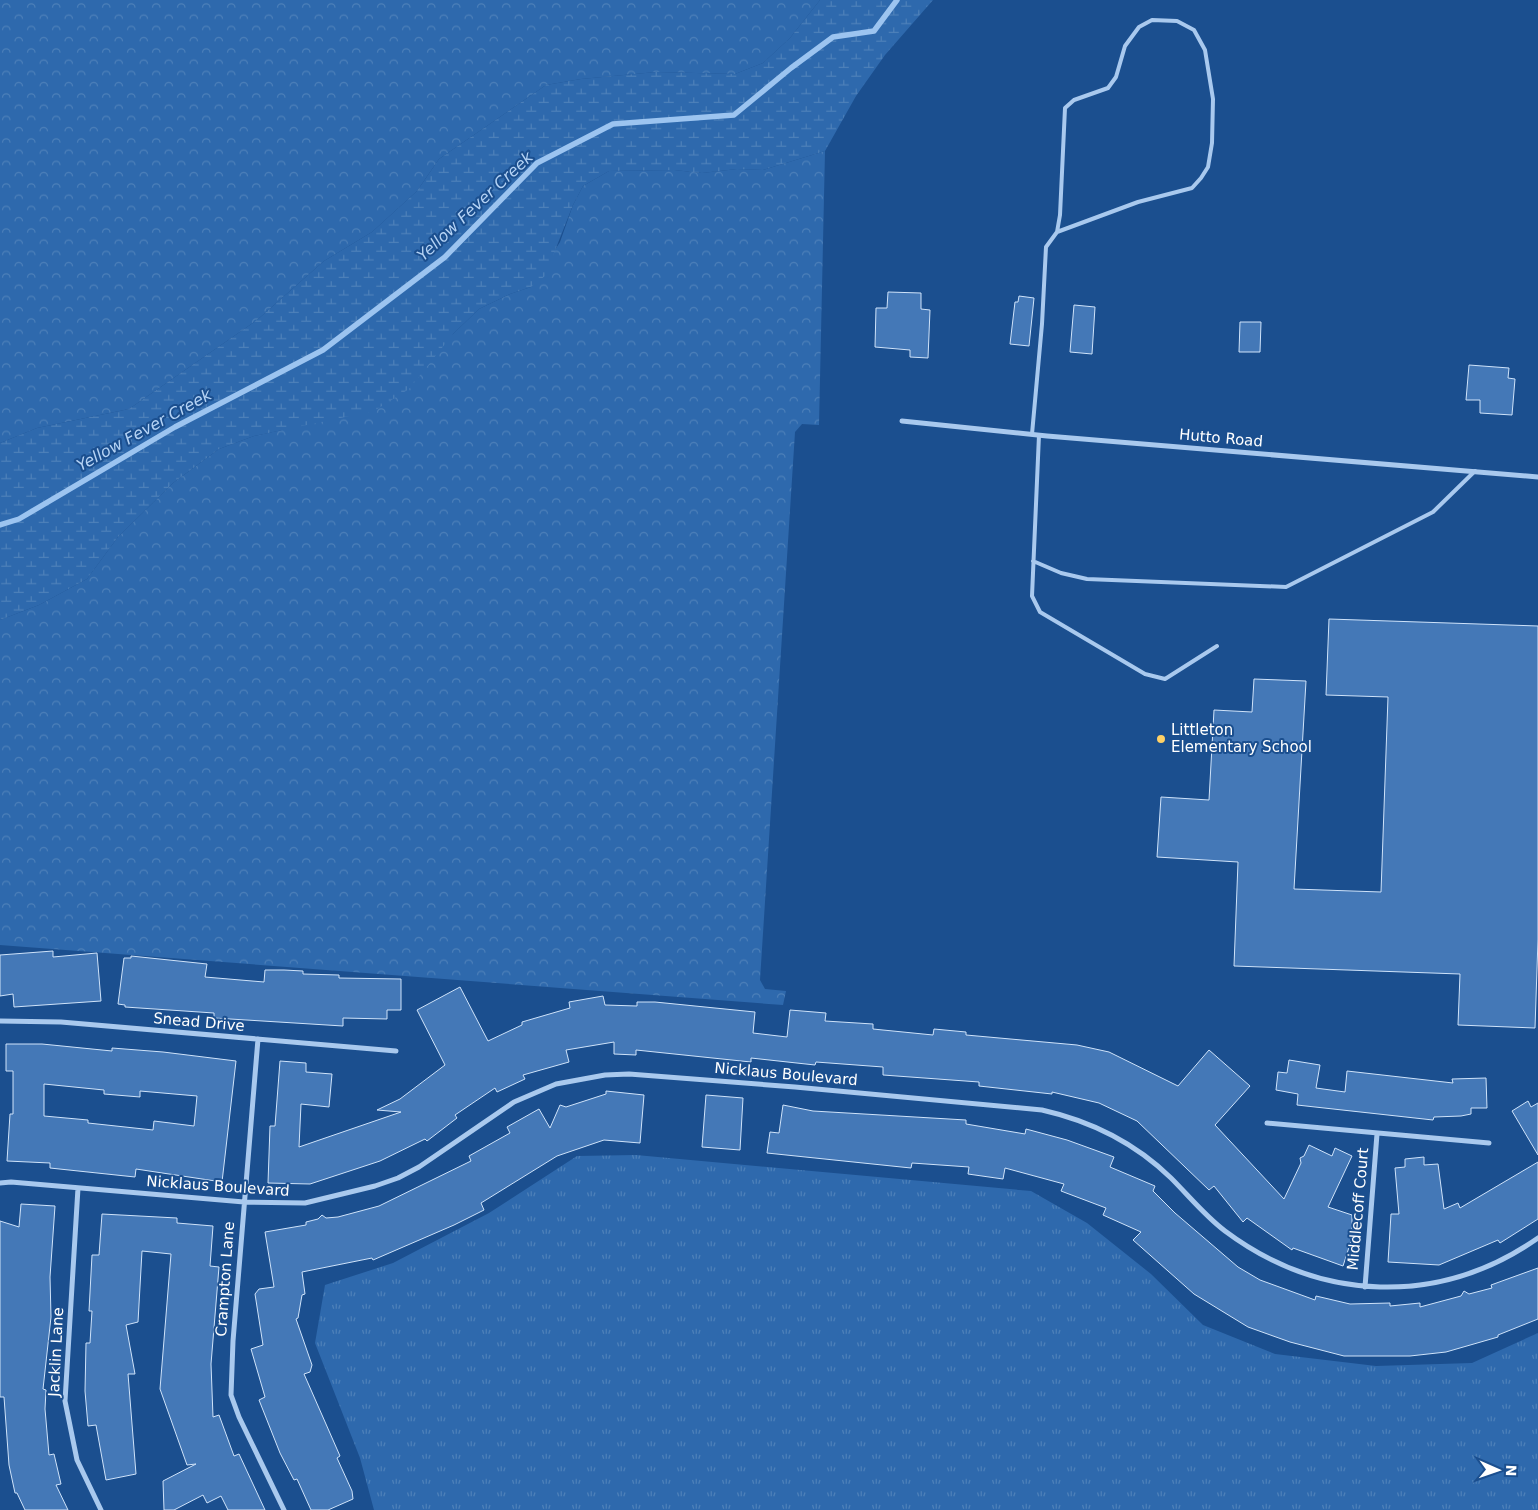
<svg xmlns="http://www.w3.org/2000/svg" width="1538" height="1510" viewBox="0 0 1538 1510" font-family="'DejaVu Sans',sans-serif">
<defs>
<pattern id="grass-tufts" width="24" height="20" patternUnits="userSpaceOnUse" patternTransform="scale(1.25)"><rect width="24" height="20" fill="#2e69ad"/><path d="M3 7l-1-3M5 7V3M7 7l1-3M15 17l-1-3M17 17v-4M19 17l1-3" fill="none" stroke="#4d80b9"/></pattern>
<pattern id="forest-crowns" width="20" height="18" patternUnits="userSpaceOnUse" patternTransform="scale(1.25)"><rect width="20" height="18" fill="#2e69ad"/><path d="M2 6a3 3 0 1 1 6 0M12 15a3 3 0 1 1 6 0" fill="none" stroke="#4d80b9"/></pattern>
<pattern id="wetland-marsh" width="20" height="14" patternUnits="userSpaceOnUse" patternTransform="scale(1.25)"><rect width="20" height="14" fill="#2e69ad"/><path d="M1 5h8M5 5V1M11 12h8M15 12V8" fill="none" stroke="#4d80b9"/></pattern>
</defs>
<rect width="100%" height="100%" fill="#1b4f8f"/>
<path fill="url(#grass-tufts)" d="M 636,1155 L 1031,1191 L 1087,1223 L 1151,1274 L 1203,1325 L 1275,1354 L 1376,1366 L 1472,1363 L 1538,1333 L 1538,1510 L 374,1510 L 360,1458 L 315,1343 L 325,1285 L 393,1263 L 489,1213 L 577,1156 Z"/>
<path fill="url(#forest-crowns)" d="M 0,0 L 820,0 L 790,38 L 763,63 L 735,74 L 656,72 L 581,79 L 546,85 L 439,159 L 417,191 L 372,232 L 324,261 L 257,320 L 129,409 L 37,428 L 0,443 Z
M 825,151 L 819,425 L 802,424 L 795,432 L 760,980 L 765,989 L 786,991 L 783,1005 L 0,945 L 0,620 L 39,605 L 87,579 L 118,537 L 173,483 L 219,449 L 254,436 L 282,430 L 453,334 L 479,309 L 510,294 L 531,287 L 560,242 L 573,205 L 583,186 L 609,171 L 674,170 L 702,173 L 737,169 L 763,170 Z"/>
<path fill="url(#wetland-marsh)" d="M 820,0 L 933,0 L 885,55 L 856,96 L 825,151 L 763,170 L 737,169 L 702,173 L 674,170 L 609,171 L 583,186 L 573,205 L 545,276 L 531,287 L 510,294 L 479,309 L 453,334 L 409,389 L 374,411 L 254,436 L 219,449 L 173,483 L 118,537 L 87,579 L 39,605 L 0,620 L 0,443 L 37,428 L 129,409 L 257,320 L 324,261 L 372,232 L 417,191 L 439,159 L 546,85 L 581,79 L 656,72 L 735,74 L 763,63 L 790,38 Z"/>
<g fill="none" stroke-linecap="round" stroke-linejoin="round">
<path stroke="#9cc4f0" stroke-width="5.5" d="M 0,525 L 19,519 L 175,427 L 323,350 L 445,257 L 537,163 L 613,124 L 734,115 L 791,68 L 833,37 L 874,31 L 897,0"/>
</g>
<path fill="#4478b7" stroke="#cfe3fa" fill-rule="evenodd" d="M 888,292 L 921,293 L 921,309 L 930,310 L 928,358 L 910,357 L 910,350 L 875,347 L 876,308 L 887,308 Z
M 1019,296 L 1034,298 L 1029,346 L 1010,344 L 1015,302 L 1018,302 Z
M 1074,305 L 1095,307 L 1092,354 L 1070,352 Z
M 1240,322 L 1261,322 L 1260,352 L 1239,352 Z
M 1469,365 L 1509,368 L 1508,378 L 1515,379 L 1512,415 L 1480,413 L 1480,400 L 1466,400 Z
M 1329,619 L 1538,626 L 1538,939 L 1535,1028 L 1458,1025 L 1460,974 L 1234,966 L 1238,862 L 1157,857 L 1161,797 L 1209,800 L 1214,710 L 1252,712 L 1254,679 L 1306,681 L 1294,889 L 1381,892 L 1388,697 L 1326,695 Z
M 53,951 L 53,957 L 97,953 L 101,1001 L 14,1007 L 13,994 L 0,996 L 0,955 Z
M 131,956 L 207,964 L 205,977 L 264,982 L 265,970 L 284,970 L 303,971 L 303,974 L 339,975 L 339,978 L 401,979 L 401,1010 L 387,1010 L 387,1019 L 343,1018 L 343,1026 L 214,1018 L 214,1013 L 125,1007 L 125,1005 L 118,1004 L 124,958 L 131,958 Z
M 460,987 L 488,1041 L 522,1025 L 522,1022 L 570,1008 L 569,1002 L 603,996 L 605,1005 L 637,1006 L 637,1002 L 655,1002 L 755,1012 L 753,1033 L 787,1037 L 790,1010 L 826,1013 L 825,1021 L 873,1024 L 873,1029 L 933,1035 L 934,1029 L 966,1032 L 966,1035 L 1077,1045 L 1109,1052 L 1178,1086 L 1209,1050 L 1250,1086 L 1215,1125 L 1284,1199 L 1301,1163 L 1300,1158 L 1304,1156 L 1309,1145 L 1332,1156 L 1335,1148 L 1352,1156 L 1328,1207 L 1352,1215 L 1352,1238 L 1343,1266 L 1293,1248 L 1292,1250 L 1247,1218 L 1243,1222 L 1214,1186 L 1209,1190 L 1137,1121 L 1099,1103 L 1052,1092 L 1052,1094 L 979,1086 L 979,1082 L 883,1075 L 883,1067 L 816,1062 L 815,1065 L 751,1058 L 751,1062 L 636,1050 L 636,1055 L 614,1054 L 614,1042 L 566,1050 L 569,1062 L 523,1075 L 525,1079 L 497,1092 L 495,1088 L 455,1115 L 457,1118 L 427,1141 L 425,1139 L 380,1161 L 310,1184 L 268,1183 L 270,1126 L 275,1126 L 280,1061 L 306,1063 L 306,1072 L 332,1074 L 329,1107 L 301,1104 L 299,1147 L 401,1112 L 377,1110 L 400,1099 L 445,1065 L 417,1010 Z
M 6,1044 L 42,1044 L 112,1051 L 112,1048 L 163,1052 L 236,1061 L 222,1182 L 136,1169 L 135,1177 L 50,1168 L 50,1163 L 7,1161 L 10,1114 L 13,1114 L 13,1071 L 6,1071 ZM 44,1084 L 104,1090 L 104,1094 L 140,1097 L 140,1091 L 197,1096 L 194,1126 L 154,1121 L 153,1130 L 88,1123 L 88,1120 L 44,1116 Z
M 1289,1060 L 1320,1065 L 1316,1088 L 1345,1092 L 1347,1071 L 1453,1083 L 1452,1079 L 1486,1078 L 1487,1108 L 1471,1108 L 1471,1114 L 1461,1116 L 1434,1117 L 1433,1120 L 1297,1105 L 1298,1094 L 1276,1090 L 1278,1072 L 1287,1073 Z
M 606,1091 L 644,1095 L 640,1143 L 604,1140 L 557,1156 L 481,1203 L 484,1210 L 454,1225 L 373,1260 L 372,1258 L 302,1272 L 305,1294 L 302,1295 L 298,1318 L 296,1319 L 312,1365 L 310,1372 L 304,1374 L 340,1456 L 337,1458 L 352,1491 L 353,1499 L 328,1510 L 311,1510 L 297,1479 L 294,1480 L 280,1453 L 259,1400 L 265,1397 L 251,1349 L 263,1345 L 255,1294 L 259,1289 L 274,1287 L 265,1232 L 306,1225 L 306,1222 L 318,1219 L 322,1215 L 326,1218 L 338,1217 L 379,1206 L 471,1161 L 469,1156 L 510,1133 L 507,1127 L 539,1109 L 550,1128 L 560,1105 L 566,1107 L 606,1094 Z
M 706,1095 L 743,1098 L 740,1150 L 702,1147 Z
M 1528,1101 L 1531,1107 L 1538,1103 L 1538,1155 L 1512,1111 Z
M 783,1105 L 813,1111 L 966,1120 L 966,1124 L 1025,1134 L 1026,1129 L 1067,1140 L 1114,1157 L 1110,1167 L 1155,1186 L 1153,1191 L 1175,1213 L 1238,1267 L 1260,1280 L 1315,1300 L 1316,1296 L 1350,1304 L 1390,1303 L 1390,1306 L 1420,1303 L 1420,1307 L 1461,1296 L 1464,1291 L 1469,1294 L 1492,1288 L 1491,1285 L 1538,1268 L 1538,1319 L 1498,1335 L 1498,1337 L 1446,1352 L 1410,1356 L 1344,1356 L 1290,1342 L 1248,1327 L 1194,1294 L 1133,1240 L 1141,1232 L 1103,1215 L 1106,1208 L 1061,1191 L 1064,1184 L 1005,1168 L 1003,1179 L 968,1174 L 969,1167 L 912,1163 L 911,1168 L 767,1153 L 770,1132 L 779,1133 Z
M 1424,1157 L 1424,1165 L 1438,1164 L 1444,1209 L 1458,1203 L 1460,1208 L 1538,1162 L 1538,1219 L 1500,1243 L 1498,1240 L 1439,1265 L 1388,1262 L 1391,1214 L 1399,1214 L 1395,1168 L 1405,1167 L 1405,1159 Z
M 21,1204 L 55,1206 L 50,1277 L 51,1317 L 43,1389 L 46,1390 L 45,1409 L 49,1455 L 54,1454 L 61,1484 L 56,1485 L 68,1510 L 25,1510 L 17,1493 L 15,1493 L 9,1465 L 4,1397 L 0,1397 L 0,1221 L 19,1227 Z
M 102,1214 L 177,1218 L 177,1223 L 213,1226 L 210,1266 L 219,1267 L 211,1364 L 213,1417 L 219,1415 L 234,1456 L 239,1454 L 265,1510 L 228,1510 L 221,1496 L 207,1503 L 203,1495 L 174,1510 L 164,1510 L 163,1481 L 196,1464 L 187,1465 L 160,1389 L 171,1254 L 142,1251 L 138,1322 L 126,1325 L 135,1374 L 128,1374 L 136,1474 L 106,1480 L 96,1425 L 88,1426 L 85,1391 L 86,1343 L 90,1343 L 92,1311 L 89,1311 L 92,1255 L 99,1255 Z"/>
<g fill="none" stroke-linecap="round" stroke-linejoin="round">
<path stroke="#a9c9ee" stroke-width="4" d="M 1032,434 L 1042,324 L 1046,247 L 1057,232 L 1138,202 L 1192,188 L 1201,178 L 1208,167 L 1212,143 L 1213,99 L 1205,50 L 1194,30 L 1177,21 L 1152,20 L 1139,27 L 1125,46 L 1116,77 L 1108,88 L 1074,100 L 1065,108 L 1060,215 L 1057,232
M 1039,435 L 1032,596 L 1040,612 L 1145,674 L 1165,679 L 1217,646
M 1033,561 L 1061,573 L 1087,579 L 1286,587 L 1433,512 L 1475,471"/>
<path stroke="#a9c9ee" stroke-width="5" d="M 902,421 L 1047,436 L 1538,477
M 0,1021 L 61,1022 L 396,1051
M 258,1039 L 233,1341 L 231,1395 L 239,1417 L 284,1510
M 1267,1123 L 1489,1143
M 0,1183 L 11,1182 L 244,1202 L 305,1203 L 375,1186 L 398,1178 L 419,1167 L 514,1102 L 556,1084 L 605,1075 L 629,1074 L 795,1087 L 1042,1110 C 1091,1121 1135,1143 1171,1178 C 1189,1196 1205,1216 1225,1231 C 1320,1302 1439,1307 1538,1238
M 78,1188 L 65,1401 L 77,1460 L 101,1510
M 1365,1287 L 1377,1134"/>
</g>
<circle fill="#ffd166" stroke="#1b4f8f" stroke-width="2" cx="1161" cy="739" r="5"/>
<g text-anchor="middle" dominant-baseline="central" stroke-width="4" stroke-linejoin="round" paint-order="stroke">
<g font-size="15" fill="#fff" stroke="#1b4f8f">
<text transform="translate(1221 438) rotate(5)">Hutto Road</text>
<text transform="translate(199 1022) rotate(5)">Snead Drive</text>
<text transform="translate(786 1074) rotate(5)">Nicklaus Boulevard</text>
<text transform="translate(218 1186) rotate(4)">Nicklaus Boulevard</text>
<text transform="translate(1358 1209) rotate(-85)">Middlecoff Court</text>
<text transform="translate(225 1279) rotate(-86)">Crampton Lane</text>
<text transform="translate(56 1352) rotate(-87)">Jacklin Lane</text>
</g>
<g font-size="15" fill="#fff" stroke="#1b4f8f" text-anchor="start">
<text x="1171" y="730">Littleton<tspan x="1171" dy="17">Elementary School</tspan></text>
</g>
<g font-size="16" font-style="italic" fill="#b5d3f5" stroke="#1b4f8f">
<text transform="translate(475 206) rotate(-43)">Yellow Fever Creek</text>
<text transform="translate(144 430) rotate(-29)">Yellow Fever Creek</text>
</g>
</g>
<g transform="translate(1498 1470) rotate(92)" stroke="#1b4f8f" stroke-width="4" paint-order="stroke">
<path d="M0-4L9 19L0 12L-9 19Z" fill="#ffffff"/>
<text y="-8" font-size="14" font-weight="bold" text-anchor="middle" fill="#ffffff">N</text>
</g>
</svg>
